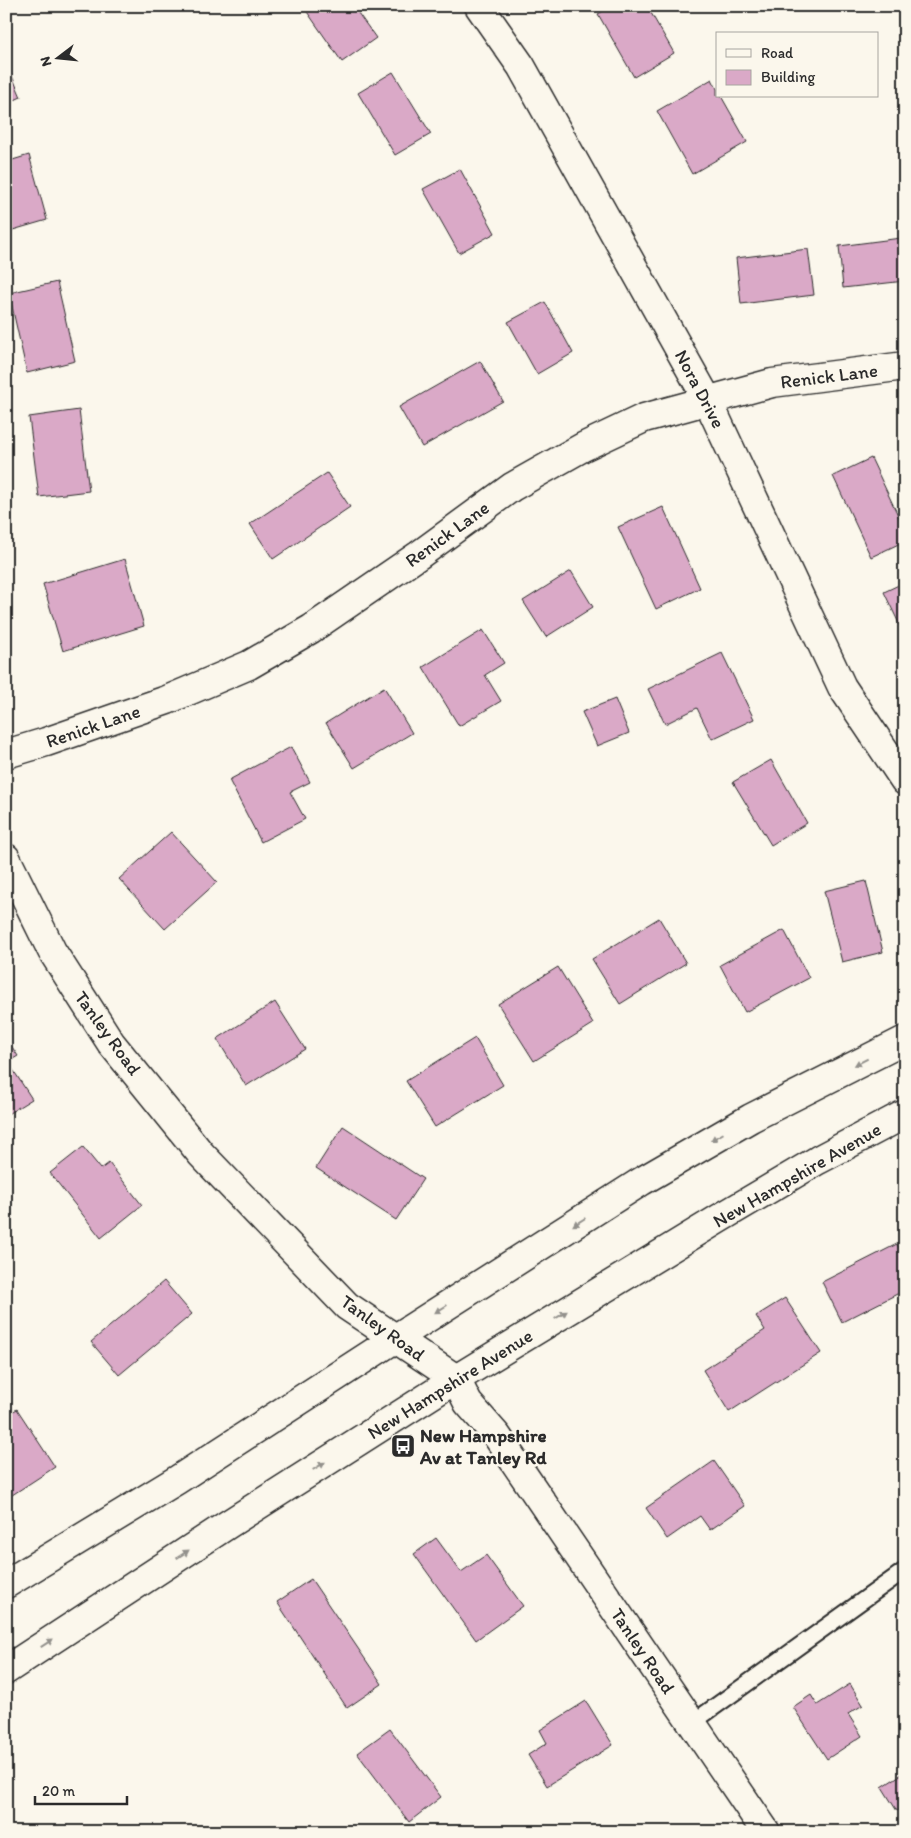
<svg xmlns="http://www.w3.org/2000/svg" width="911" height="1838" viewBox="0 0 911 1838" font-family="Itim,sans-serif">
<rect width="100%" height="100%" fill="#fbf7ec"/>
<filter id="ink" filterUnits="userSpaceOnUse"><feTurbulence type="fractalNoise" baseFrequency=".02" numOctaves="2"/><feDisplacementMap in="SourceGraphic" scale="10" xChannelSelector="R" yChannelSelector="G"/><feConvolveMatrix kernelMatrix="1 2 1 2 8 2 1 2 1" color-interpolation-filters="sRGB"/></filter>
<g filter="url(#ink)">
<path fill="#daa9c7" stroke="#2b2b2b" d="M 303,6 L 353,6 L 376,38 L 342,62 Z
M 612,6 L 647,6 L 674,53 L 634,77 L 598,14 Z
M 6,62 L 21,97 L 6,104 Z
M 393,72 L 431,134 L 395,155 L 358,93 Z
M 712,79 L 717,89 L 717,96 L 721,96 L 747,142 L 692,174 L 657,111 Z
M 29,155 L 47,220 L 6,232 L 6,162 Z
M 460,169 L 495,233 L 459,253 L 423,189 Z
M 901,238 L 905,281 L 843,288 L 839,246 Z
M 808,249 L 814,295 L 741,304 L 736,258 Z
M 57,282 L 75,361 L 27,373 L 9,293 Z
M 545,302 L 573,353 L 537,374 L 508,322 Z
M 480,361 L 503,401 L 422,447 L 399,407 Z
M 79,410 L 89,491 L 39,497 L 29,417 Z
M 871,458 L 905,530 L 905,541 L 871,557 L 833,476 Z
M 327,473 L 350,507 L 273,559 L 250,524 Z
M 663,507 L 700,588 L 656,609 L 618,527 Z
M 125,559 L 144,626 L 63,651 L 43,584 Z
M 571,571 L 593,607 L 546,637 L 523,601 Z
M 905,582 L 905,636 L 884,592 Z
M 483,630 L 504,663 L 485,675 L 501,701 L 459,726 L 423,667 Z
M 722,653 L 754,719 L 712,739 L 697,708 L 665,724 L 648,689 Z
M 384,687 L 412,733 L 354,768 L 326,723 Z
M 615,699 L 629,733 L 597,746 L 582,712 Z
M 291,747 L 310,782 L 290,792 L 305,819 L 261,842 L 229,780 Z
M 771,760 L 807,823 L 771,845 L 733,782 Z
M 171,832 L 217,882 L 165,929 L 119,879 Z
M 866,881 L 883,952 L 842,962 L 824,891 Z
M 659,918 L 686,963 L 620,1004 L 592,959 Z
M 784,930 L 809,978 L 745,1012 L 720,965 Z
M 558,967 L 593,1024 L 534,1061 L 498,1004 Z
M 275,1002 L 305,1049 L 246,1086 L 217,1039 Z
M 6,1038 L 18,1056 L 8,1062 L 32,1099 L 6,1115 Z
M 475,1038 L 503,1085 L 435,1127 L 406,1081 Z
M 343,1126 L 423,1179 L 396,1220 L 316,1168 Z
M 83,1147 L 101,1169 L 109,1163 L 142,1205 L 101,1238 L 50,1173 Z
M 897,1244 L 905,1259 L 905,1290 L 842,1322 L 822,1282 Z
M 164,1281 L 192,1314 L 119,1375 L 91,1342 Z
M 785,1298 L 821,1353 L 729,1412 L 703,1370 L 765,1330 L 756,1316 Z
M 17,1409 L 55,1467 L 6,1499 L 6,1416 Z
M 714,1461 L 745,1506 L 710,1530 L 700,1516 L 667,1539 L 646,1508 Z
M 436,1538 L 461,1572 L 486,1555 L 523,1606 L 476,1640 L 414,1554 Z
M 311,1579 L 382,1684 L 347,1708 L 277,1602 Z
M 850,1684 L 863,1705 L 848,1714 L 862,1736 L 827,1759 L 793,1707 L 811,1695 L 817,1705 Z
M 586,1701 L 613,1745 L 547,1786 L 528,1755 L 547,1743 L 540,1730 Z
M 390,1729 L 441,1797 L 409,1822 L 357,1753 Z
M 905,1772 L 905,1806 L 897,1811 L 882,1787 Z"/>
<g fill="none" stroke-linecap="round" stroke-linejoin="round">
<defs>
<path id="service" d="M 692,1723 L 905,1570"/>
<path id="minor" d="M 479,6 L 521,66 L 707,399 L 842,687 L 905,781
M 6,754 L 46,742 L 167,700 L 249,665 L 311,629 L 419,555 L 512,487 L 583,447 L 644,418 L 772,383 L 905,366
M 6,858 L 52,951 L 111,1043 L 201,1154 L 347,1306 L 456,1379 L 468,1403 L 497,1436 L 766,1832"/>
<path id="primary" d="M 6,1584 L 177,1480 L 396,1338 L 642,1181 L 751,1118 L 905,1040
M 6,1670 L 227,1525 L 456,1379 L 720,1218 L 818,1160 L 905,1114"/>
</defs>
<use href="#service" stroke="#2b2b2b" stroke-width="19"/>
<use href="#minor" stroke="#2b2b2b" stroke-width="31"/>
<use href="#primary" stroke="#2b2b2b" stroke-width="31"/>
<use href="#service" stroke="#fbf7ec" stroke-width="15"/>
<use href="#minor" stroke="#fbf7ec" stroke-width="28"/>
<use href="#primary" stroke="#fbf7ec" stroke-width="28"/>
</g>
<defs><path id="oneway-solid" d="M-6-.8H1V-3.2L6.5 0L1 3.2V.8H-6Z" transform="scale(1.25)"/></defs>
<g fill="#93918c">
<use href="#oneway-solid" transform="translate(861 1062) rotate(153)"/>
<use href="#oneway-solid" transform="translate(717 1137) rotate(150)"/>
<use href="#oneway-solid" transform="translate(579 1222) rotate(148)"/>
<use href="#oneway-solid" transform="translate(441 1309) rotate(148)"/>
<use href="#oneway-solid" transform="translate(561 1315) rotate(-32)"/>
<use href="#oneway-solid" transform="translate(319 1466) rotate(-32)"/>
<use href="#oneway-solid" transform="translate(183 1554) rotate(-33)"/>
<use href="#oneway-solid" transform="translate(47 1643) rotate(-33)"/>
</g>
</g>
<defs>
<symbol id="bus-square" viewBox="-11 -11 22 22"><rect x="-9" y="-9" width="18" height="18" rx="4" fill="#2b2b2b" stroke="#fbf7ec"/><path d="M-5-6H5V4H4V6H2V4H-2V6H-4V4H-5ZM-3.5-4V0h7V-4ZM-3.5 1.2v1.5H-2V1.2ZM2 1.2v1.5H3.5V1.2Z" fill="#fff"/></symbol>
</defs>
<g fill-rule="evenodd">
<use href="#bus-square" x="389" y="1432" width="28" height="28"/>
</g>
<g text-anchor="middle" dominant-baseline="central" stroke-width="5" stroke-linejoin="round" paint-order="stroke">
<g font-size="19" fill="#2b2b2b" stroke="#fbf7ec">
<text transform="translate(829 376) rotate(-7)">Renick Lane</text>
<text transform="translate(700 389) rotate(62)">Nora Drive</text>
<text transform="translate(447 534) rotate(-36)">Renick Lane</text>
<text transform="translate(93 726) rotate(-19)">Renick Lane</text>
<text transform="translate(108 1033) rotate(54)">Tanley Road</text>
<text transform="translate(797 1175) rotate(-30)">New Hampshire Avenue</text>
<text transform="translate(383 1328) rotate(36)">Tanley Road</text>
<text transform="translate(450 1384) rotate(-32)">New Hampshire Avenue</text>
<text transform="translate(643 1651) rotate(56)">Tanley Road</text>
</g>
<g font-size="19" font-weight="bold" fill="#2b2b2b" stroke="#fbf7ec" text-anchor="start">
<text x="420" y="1435">New Hampshire<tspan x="420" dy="22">Av at Tanley Rd</tspan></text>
</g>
</g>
<rect width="911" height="1838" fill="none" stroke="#fbf7ec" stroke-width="25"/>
<rect x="12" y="12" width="886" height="1813" fill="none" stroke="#2b2b2b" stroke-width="2" filter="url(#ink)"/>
<rect x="716" y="32" width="162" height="65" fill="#fbf7ec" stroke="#a8a59f"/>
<rect x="726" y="49" width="25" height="8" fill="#fbf7ec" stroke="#a8a59f"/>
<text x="761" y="58" font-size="15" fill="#2b2b2b">Road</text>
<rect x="726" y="70" width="25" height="15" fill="#daa9c7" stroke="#a8a59f"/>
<text x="761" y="82" font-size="15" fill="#2b2b2b">Building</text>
<g transform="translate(58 58) rotate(254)" stroke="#fbf7ec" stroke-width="4" paint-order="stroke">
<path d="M0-4L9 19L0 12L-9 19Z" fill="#2b2b2b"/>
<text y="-8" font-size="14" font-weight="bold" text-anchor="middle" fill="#2b2b2b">N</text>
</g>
<path d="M35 1796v8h92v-8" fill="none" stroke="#2b2b2b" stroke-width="2.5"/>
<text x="42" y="1796" font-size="15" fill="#2b2b2b" stroke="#fbf7ec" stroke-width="4" paint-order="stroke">20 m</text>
</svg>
